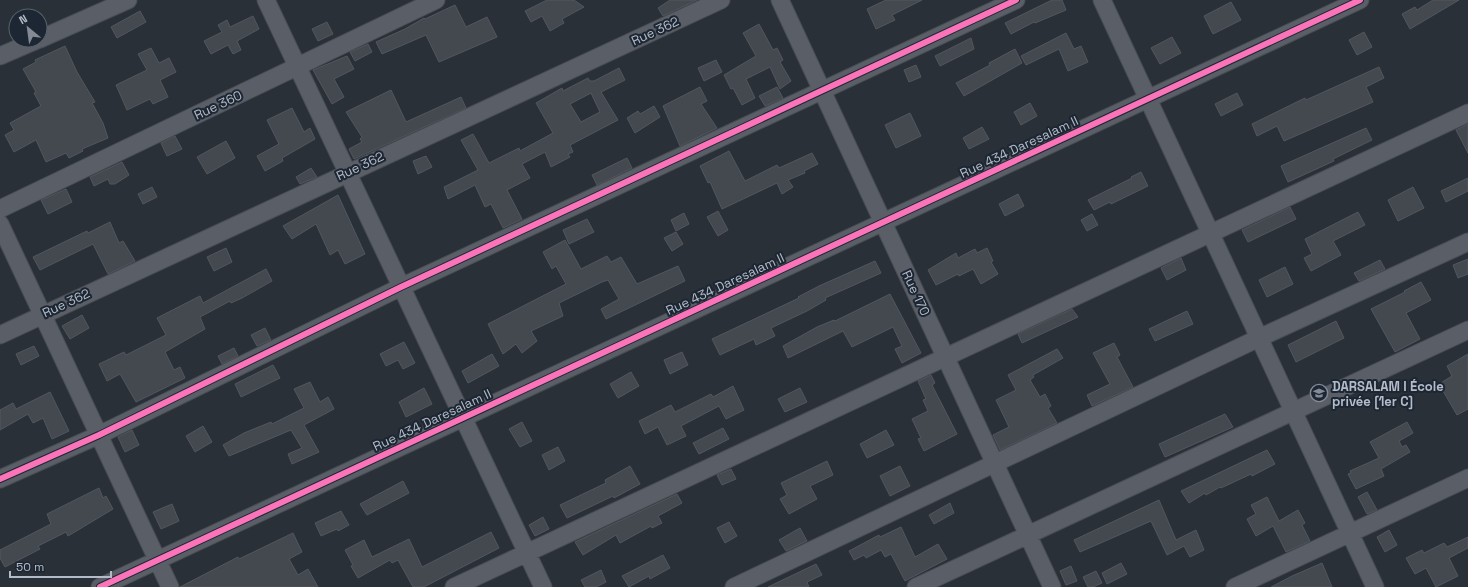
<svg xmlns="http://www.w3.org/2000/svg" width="1468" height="587" viewBox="0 0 1468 587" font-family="'Space Grotesk',sans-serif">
<rect width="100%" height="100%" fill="#2a3038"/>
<path fill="#444950" stroke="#52575f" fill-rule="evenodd" d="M 547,0 L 574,0 L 584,7 L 562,19 L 564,23 L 550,31 L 542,16 L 531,22 L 525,11 Z
M 670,0 L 697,0 L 663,16 L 658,8 Z
M 886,0 L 922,0 L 892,15 L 895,20 L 876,29 L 867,9 Z
M 1052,0 L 1062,0 L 1066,10 L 1035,23 L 1034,22 L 1011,34 L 1005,23 Z
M 1433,0 L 1459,0 L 1410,29 L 1402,14 L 1415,7 L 1417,10 Z
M 1231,2 L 1241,20 L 1213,34 L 1204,16 Z
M 455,5 L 466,27 L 487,17 L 497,37 L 439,62 L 426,35 L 382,54 L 376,42 L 405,29 L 424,18 L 425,19 Z
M 140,11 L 146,22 L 117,38 L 111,27 Z
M 253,16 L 259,29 L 237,41 L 241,50 L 233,54 L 228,45 L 211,54 L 204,41 L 222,32 L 218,25 L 227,20 L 230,27 Z
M 327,22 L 333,34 L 318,41 L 312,29 Z
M 759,24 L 773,50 L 777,48 L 783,60 L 780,62 L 791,81 L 780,89 L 770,67 L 746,79 L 755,98 L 742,105 L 733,88 L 731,89 L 724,75 L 756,56 L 743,33 Z
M 1364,32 L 1372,47 L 1357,55 L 1349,40 Z
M 1066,33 L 1074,49 L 1081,46 L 1088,62 L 1068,71 L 1059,49 L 1026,65 L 1021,56 Z
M 1172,37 L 1181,53 L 1160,64 L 1151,48 Z
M 971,38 L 974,49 L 940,66 L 935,56 Z
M 368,44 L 372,52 L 355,61 L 350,52 Z
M 65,46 L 77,72 L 95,102 L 92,103 L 103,123 L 108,138 L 82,149 L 83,151 L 69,158 L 66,153 L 46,162 L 36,140 L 14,152 L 5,135 L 14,130 L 10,123 L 41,106 L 34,93 L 36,92 L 23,69 L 36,62 L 35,60 Z
M 151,48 L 159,63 L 169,58 L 176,72 L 160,80 L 168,97 L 153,104 L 150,99 L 127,110 L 116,85 L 147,70 L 138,54 Z
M 1015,49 L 1022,63 L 964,96 L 956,83 L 990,65 L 989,63 Z
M 347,56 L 354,69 L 334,79 L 344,97 L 332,104 L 313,70 Z
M 716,60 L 722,72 L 704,81 L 698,68 Z
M 916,65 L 921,77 L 909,82 L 904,70 Z
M 1379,67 L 1384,78 L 1366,87 L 1373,102 L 1284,141 L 1277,126 L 1257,136 L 1252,124 L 1305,98 L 1306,100 Z
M 619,68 L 625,80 L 601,92 L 618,120 L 570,145 L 573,152 L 568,154 L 570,157 L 551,167 L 545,152 L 522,164 L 530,178 L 507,190 L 522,219 L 503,228 L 491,204 L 485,207 L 475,185 L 448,199 L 444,187 L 478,170 L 461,140 L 473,134 L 489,163 L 519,148 L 520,151 L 553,133 L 536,103 L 562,88 L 563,91 L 588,78 L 590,81 L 594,81 ZM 591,93 L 600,112 L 581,122 L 570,104 Z
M 700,87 L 707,101 L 701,104 L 717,128 L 680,146 L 663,106 Z
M 777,87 L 783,98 L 765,106 L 759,96 Z
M 391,90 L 406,122 L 461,97 L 466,108 L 354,159 L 349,149 L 362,142 L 360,139 L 362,137 L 346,112 Z
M 1237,93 L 1243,105 L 1221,116 L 1215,104 Z
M 1030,103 L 1037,116 L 1021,125 L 1014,112 Z
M 654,106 L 660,117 L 635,133 L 627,118 L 638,111 L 640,114 Z
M 292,108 L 304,132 L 310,128 L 315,139 L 282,158 L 283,161 L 265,171 L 257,156 L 279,144 L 267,120 Z
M 910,113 L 921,136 L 896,148 L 885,125 Z
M 1468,124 L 1468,153 L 1456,130 Z
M 982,127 L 989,139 L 969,149 L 963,138 Z
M 1366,128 L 1372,140 L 1333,159 L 1334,161 L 1288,182 L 1281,166 Z
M 175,136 L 182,149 L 167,156 L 161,143 Z
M 226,141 L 235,158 L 207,174 L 197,157 Z
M 729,151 L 745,181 L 777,165 L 779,168 L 812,153 L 818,164 L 804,171 L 805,173 L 788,180 L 793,187 L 782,194 L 777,183 L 722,209 L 710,182 L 708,183 L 700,166 Z
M 426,156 L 432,167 L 418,174 L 413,161 Z
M 627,158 L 632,168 L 597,185 L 592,175 Z
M 122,162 L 129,175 L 115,184 L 110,184 L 108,179 L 94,186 L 90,177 Z
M 311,168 L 317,177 L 300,184 L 296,177 Z
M 1141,172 L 1148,186 L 1111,204 L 1110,202 L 1094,210 L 1088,200 L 1132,178 L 1131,177 Z
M 1468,178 L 1468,191 L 1446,202 L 1441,191 Z
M 152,187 L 157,197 L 143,204 L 138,194 Z
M 1413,187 L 1424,208 L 1398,221 L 1388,200 Z
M 66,189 L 72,202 L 48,214 L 41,200 Z
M 1018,194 L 1024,206 L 1005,216 L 999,204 Z
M 338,195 L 365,254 L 345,264 L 338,250 L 330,255 L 316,224 L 292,239 L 283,226 Z
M 1290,207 L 1296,219 L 1248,242 L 1242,230 Z
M 718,211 L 728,230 L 718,236 L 707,217 Z
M 1358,212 L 1365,225 L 1333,241 L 1341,255 L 1311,271 L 1304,258 L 1312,254 L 1305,239 Z
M 684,213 L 689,224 L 676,231 L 671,220 Z
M 1092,214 L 1098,225 L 1087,231 L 1081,220 Z
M 587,219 L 594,232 L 569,244 L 563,230 Z
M 110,222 L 119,243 L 123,241 L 135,261 L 108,274 L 93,244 L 40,270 L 33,257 L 87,231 L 88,233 Z
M 676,232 L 683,244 L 672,251 L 664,238 Z
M 565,240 L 581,269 L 607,256 L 611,262 L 621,257 L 637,284 L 678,266 L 685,281 L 606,319 L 601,309 L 619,299 L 608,280 L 602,282 L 559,303 L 563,316 L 531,331 L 537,341 L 522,353 L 516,344 L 503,354 L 488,324 L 566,284 L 556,266 L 552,269 L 543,252 Z
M 226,248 L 232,262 L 214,271 L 207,257 Z
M 987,248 L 993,261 L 991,262 L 998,274 L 981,284 L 973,269 L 959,276 L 958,274 L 936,285 L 928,270 L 956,253 L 958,258 L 975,249 L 977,253 Z
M 1181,258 L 1186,270 L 1167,280 L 1161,268 Z
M 1468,259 L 1468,274 L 1458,278 L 1453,265 Z
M 1380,260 L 1385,269 L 1359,281 L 1354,273 Z
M 875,261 L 881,273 L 825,298 L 826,300 L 807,311 L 771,328 L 775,336 L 756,345 L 754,339 L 720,355 L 712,339 L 799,298 L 798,297 L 819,286 Z
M 1285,267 L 1293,284 L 1267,297 L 1259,280 Z
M 266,269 L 272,281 L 242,298 L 231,303 L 230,301 L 200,317 L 205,329 L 165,352 L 174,370 L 180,367 L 185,378 L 136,402 L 120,374 L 107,381 L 99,364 L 124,352 L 126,355 L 166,335 L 157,318 L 200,296 L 203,303 Z
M 1421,282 L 1431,300 L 1406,313 L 1420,339 L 1395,352 L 1371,309 L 1405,292 L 1404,291 Z
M 890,294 L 921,353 L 902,363 L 895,349 L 902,346 L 893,327 L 852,347 L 843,331 L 788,358 L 783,346 L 817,327 L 834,320 L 835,321 Z
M 1072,309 L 1078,317 L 1022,343 L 1018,334 Z
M 1187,311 L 1193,324 L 1155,341 L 1149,329 Z
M 82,315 L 89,328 L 70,339 L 62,326 Z
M 1336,321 L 1344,338 L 1296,362 L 1288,345 Z
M 265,328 L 271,340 L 257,346 L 251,335 Z
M 404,342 L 415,363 L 403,369 L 398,360 L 386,366 L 380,354 Z
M 1114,343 L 1120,355 L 1117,357 L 1133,387 L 1092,406 L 1087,395 L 1110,384 L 1093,353 Z
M 34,346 L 39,356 L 21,365 L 16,354 Z
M 234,348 L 238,356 L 222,364 L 218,356 Z
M 1057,349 L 1063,358 L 1033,375 L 1034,377 L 1030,380 L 1040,397 L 1045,394 L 1051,406 L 1048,408 L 1057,423 L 1000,450 L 993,435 L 1009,427 L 996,400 L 1016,390 L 1008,375 Z
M 682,352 L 688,365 L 670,374 L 664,360 Z
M 492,354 L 499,366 L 468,383 L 462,371 Z
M 1468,354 L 1468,409 L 1457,415 L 1439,384 L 1452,376 L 1447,366 Z
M 273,365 L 280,378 L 241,397 L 235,384 Z
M 631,372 L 639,386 L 618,398 L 610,384 Z
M 931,375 L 935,383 L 932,385 L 957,434 L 924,451 L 918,439 L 921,438 L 912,419 L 928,411 L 923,400 L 926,399 L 918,381 Z
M 310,382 L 320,402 L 328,397 L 334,409 L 304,425 L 319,452 L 292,464 L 288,454 L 302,448 L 291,430 L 229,456 L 223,445 L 244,433 L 271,422 L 272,424 L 304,408 L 294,389 Z
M 733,386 L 744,410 L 726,419 L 719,406 L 681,426 L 686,436 L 667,445 L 658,427 L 645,434 L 639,421 L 671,405 L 675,412 L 711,394 L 713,397 Z
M 424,388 L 432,404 L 406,417 L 399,402 Z
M 800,388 L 807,402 L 785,412 L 778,399 Z
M 50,392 L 69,431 L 52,439 L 43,418 L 33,423 L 28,414 L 0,430 L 0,410 L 13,403 L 16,409 Z
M 1225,414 L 1233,427 L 1165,457 L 1159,444 Z
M 522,422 L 532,441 L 520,447 L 509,429 Z
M 1407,422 L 1413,433 L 1399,441 L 1402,447 L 1406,445 L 1410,452 L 1381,469 L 1384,476 L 1356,489 L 1348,474 L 1351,473 L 1350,471 L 1379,458 L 1370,442 Z
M 203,426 L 212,442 L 195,452 L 186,436 Z
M 723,428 L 729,439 L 699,454 L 693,443 Z
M 132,430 L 139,445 L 125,452 L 118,437 Z
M 886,430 L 894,445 L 867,458 L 860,444 Z
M 558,447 L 565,461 L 549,470 L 542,455 Z
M 1267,450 L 1275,464 L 1252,476 L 1251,474 L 1221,488 L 1220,487 L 1206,495 L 1205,493 L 1189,503 L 1181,491 Z
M 827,461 L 833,475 L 810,486 L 817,499 L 789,514 L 780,499 L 787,495 L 781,483 Z
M 630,466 L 640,484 L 614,498 L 613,496 L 567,518 L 560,505 L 606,483 L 605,480 Z
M 900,466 L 910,486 L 890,496 L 880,476 Z
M 731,469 L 736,479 L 722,485 L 717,475 Z
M 403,481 L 409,493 L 367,515 L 360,504 Z
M 99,488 L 103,498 L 106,496 L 113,509 L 68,536 L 66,532 L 38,546 L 40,549 L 5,567 L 0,558 L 0,550 L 51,524 L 47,514 Z
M 1367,492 L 1377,510 L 1367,514 L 1358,497 Z
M 677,494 L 682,503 L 658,516 L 662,523 L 652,528 L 651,526 L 620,543 L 616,535 L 583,555 L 575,542 Z
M 1267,497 L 1279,521 L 1298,510 L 1305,523 L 1302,525 L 1310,541 L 1286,552 L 1273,526 L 1256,536 L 1247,519 L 1256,514 L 1251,505 Z
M 1159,500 L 1176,540 L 1196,530 L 1204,550 L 1190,557 L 1184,546 L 1167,555 L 1151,521 L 1080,552 L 1074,540 Z
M 950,503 L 954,513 L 934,524 L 929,515 Z
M 172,504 L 179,521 L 161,529 L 153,512 Z
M 341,511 L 349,525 L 338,531 L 337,529 L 321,536 L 315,523 Z
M 543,517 L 549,529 L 535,536 L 529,525 Z
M 729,522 L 737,536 L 725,543 L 717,528 Z
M 901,527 L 915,557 L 938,544 L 947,559 L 905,581 L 891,554 L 885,557 L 881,550 L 866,558 L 864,555 L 854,560 L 849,551 L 879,535 L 880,537 Z
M 800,528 L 807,541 L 786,551 L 779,540 Z
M 1389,530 L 1397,545 L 1385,552 L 1377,537 Z
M 491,532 L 499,548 L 424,587 L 413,587 L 398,560 L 392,563 L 390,560 L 358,578 L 351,566 L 353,565 L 345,550 L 364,540 L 372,557 L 409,539 L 422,567 Z
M 293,533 L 302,552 L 289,559 L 298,575 L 308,569 L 318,587 L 180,587 L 238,557 L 239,559 Z
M 1468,537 L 1468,548 L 1449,558 L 1458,576 L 1436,587 L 1426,568 L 1415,574 L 1406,558 L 1422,550 L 1424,553 L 1444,543 L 1447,547 Z
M 663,555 L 670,568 L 650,579 L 649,576 L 629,587 L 622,576 Z
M 1121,563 L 1127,574 L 1107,584 L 1102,573 Z
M 1322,563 L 1332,587 L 1271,587 L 1292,576 Z
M 816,564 L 822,575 L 807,582 L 809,587 L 768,587 Z
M 1071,566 L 1077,581 L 1066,585 L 1060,571 Z
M 601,570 L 606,582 L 596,587 L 585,587 L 581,580 Z
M 1096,571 L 1102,583 L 1093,587 L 1088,587 L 1083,577 Z"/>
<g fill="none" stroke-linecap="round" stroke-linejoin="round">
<defs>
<path id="minor" d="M 266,0 L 543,587
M 780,0 L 1052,587
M 1102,0 L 1375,587
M 40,39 L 128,0
M 0,56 L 37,40
M 0,209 L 436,0
M 0,224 L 170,587
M 0,335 L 721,0
M 0,479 L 99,435 L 401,287 L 1016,0
M 100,587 L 1360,0
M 454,587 L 1468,113
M 734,587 L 1259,338 L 1468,242
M 916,587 L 1468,330
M 1235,587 L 1468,478"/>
</defs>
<use href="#minor" stroke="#484c53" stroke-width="19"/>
<use href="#minor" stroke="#5a5e66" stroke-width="17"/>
<defs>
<path id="cycleway" d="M 0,479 L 99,435 L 401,287 L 1016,0
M 100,587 L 1360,0"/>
</defs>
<use href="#cycleway" stroke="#1d2633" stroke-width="8"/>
<use href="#cycleway" stroke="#fb73b8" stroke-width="6"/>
</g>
<defs>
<symbol id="school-ring" viewBox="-11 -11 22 22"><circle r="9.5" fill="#1d2633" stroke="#848b96" stroke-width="1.5"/><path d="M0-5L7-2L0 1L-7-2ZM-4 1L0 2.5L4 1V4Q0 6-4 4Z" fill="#848b96"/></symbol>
</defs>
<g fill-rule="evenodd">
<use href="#school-ring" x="1309" y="383" width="20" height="20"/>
</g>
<g text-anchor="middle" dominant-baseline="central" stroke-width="4" stroke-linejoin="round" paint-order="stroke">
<g font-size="13" fill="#b4bcc9" stroke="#1d2633">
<text transform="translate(655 31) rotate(-25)">Rue 362</text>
<text transform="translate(218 105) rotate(-25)">Rue 360</text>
<text transform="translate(1019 147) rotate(-25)">Rue 434 Daresalam II</text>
<text transform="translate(360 166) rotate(-25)">Rue 362</text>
<text transform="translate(725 284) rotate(-25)">Rue 434 Daresalam II</text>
<text transform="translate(916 293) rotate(65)">Rue 170</text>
<text transform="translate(66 303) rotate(-25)">Rue 362</text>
<text transform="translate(432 420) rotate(-25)">Rue 434 Daresalam II</text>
</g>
<g font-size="13" font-weight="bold" fill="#b4bcc9" stroke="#1d2633" text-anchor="start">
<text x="1332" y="386">DARSALAM I École<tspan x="1332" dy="15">privée [1er C]</tspan></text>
</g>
</g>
<g transform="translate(28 28) rotate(331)"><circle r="19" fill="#1d2633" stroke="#59626f"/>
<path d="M0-3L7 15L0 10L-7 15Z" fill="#848b96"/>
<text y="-6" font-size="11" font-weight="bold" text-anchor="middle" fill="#b4bcc9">N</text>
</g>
<path d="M10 571v6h101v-6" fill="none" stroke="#b4bcc9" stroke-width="2"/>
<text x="16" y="571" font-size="12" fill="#b4bcc9" stroke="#1d2633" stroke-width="3" paint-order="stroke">50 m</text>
</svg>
